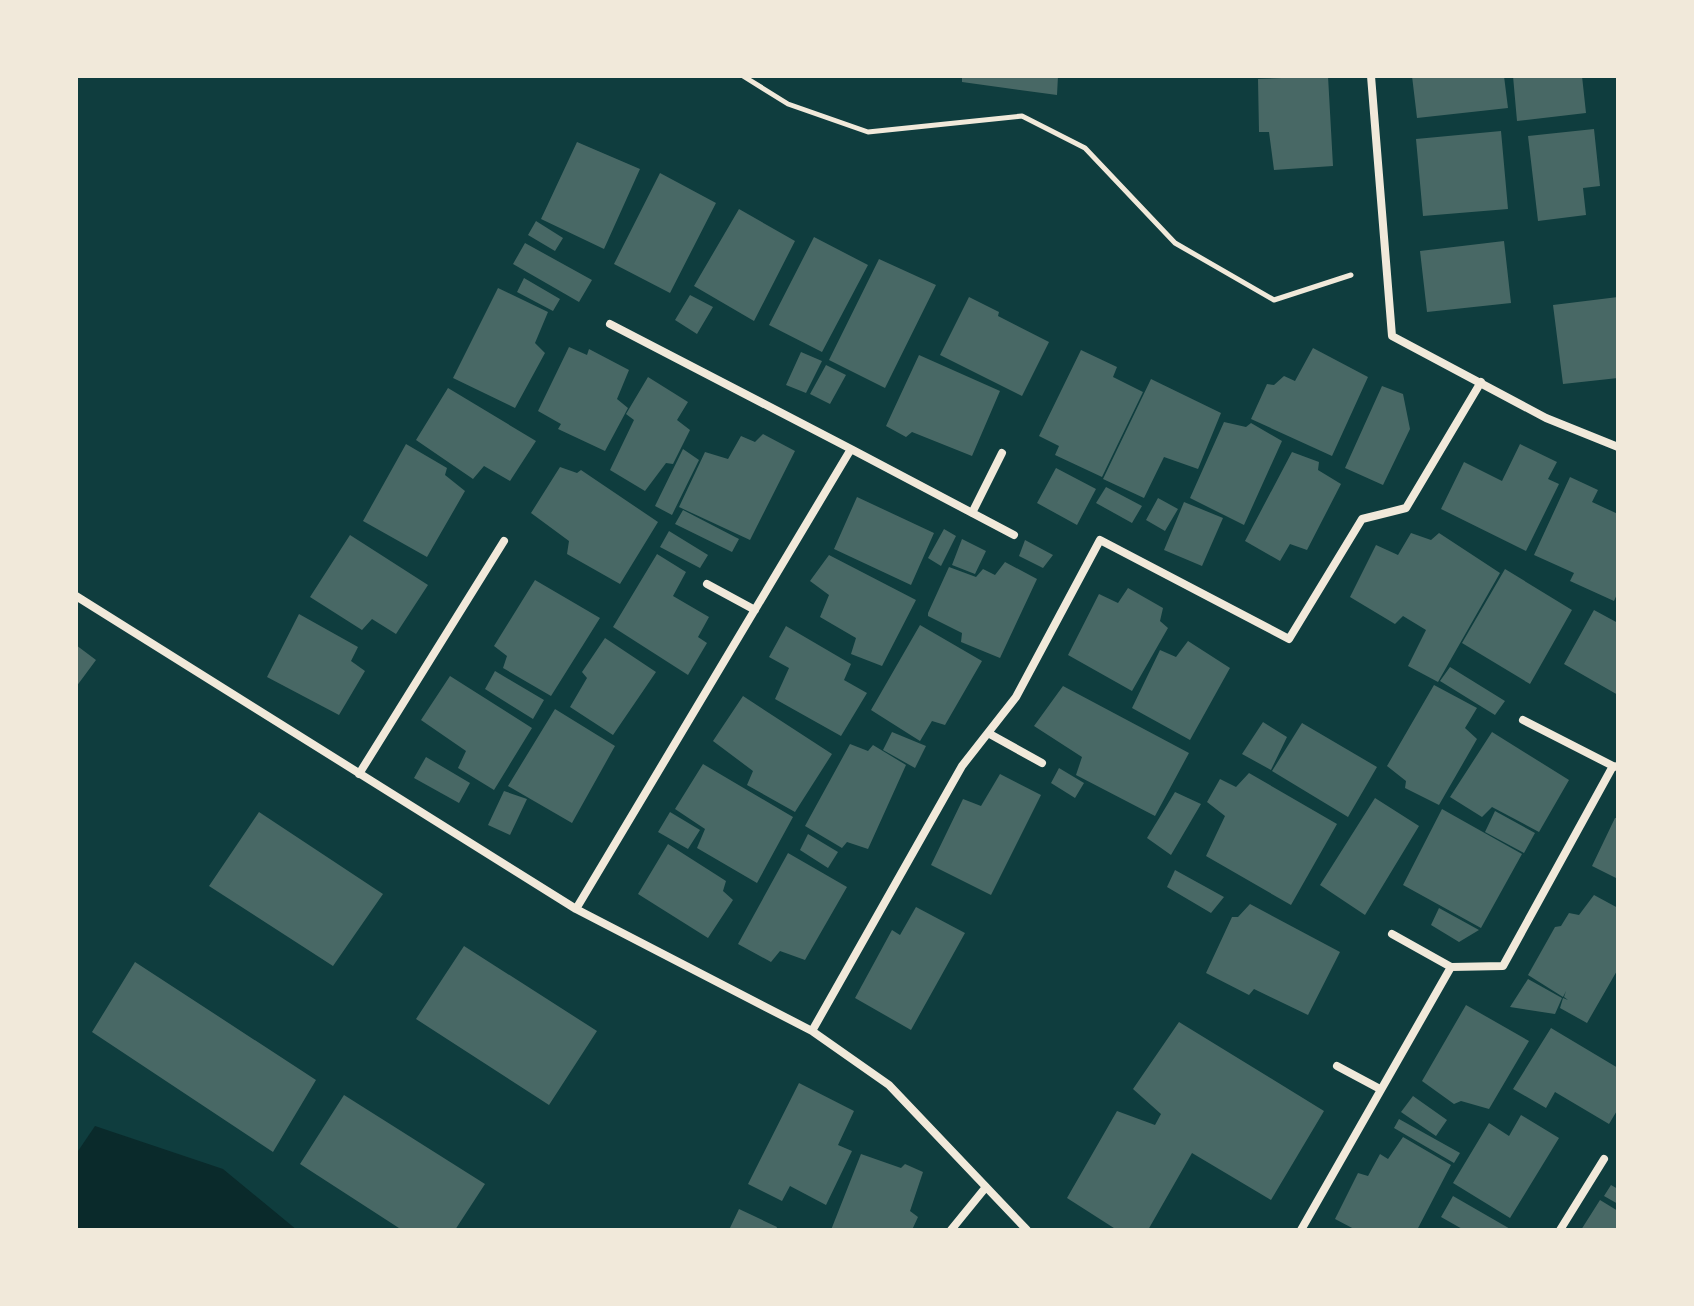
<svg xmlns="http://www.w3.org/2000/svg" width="1694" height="1306" viewBox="0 0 1694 1306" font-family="'Exo 2',sans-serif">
<rect width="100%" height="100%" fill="#0f3d3e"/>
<path fill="#0a2a2b" d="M 95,1126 L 223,1169 L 297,1230 L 76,1230 L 76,1154 Z"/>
<path fill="#486865" d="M 962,76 L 1058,76 L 1057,95 L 962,82 Z
M 1328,76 L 1333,166 L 1274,170 L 1269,132 L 1259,132 L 1258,79 Z
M 1412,76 L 1504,76 L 1508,108 L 1417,118 Z
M 1513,76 L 1582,76 L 1586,113 L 1517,121 Z
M 1594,129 L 1600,186 L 1583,188 L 1586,215 L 1538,221 L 1528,136 Z
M 1501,131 L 1508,209 L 1423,216 L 1416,139 Z
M 577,142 L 640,169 L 604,249 L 541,219 Z
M 660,173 L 716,203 L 670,293 L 614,264 Z
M 739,209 L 795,241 L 754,321 L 694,286 Z
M 536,221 L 563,238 L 555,251 L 528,235 Z
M 814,237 L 868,265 L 822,352 L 769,325 Z
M 1504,241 L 1511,303 L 1427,312 L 1420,251 Z
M 525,243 L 592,280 L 579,302 L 513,264 Z
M 879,259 L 936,285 L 885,388 L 829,360 Z
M 524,278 L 560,299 L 553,311 L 517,292 Z
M 498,288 L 548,312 L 535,343 L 545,353 L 515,408 L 453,378 Z
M 690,295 L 713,307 L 697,334 L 675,320 Z
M 969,297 L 999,312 L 998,316 L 1049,342 L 1022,396 L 940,355 Z
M 1618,297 L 1618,378 L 1563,384 L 1553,305 Z
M 569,347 L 587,355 L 589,349 L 629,370 L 617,399 L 628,408 L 605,451 L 558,429 L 561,424 L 538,411 Z
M 1313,348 L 1368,377 L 1332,456 L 1251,419 L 1267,384 L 1274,385 L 1284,376 L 1295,381 Z
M 1081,350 L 1117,367 L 1113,377 L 1143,392 L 1102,477 L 1055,455 L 1059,446 L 1039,436 Z
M 801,352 L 822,361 L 806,393 L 786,385 Z
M 919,355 L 1000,391 L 972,456 L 912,432 L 906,437 L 886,426 Z
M 826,365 L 846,375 L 830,404 L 810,394 Z
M 648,377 L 688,402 L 677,420 L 690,430 L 673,464 L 666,463 L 645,491 L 610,470 L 634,420 L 626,414 Z
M 1151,379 L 1221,413 L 1198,469 L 1164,457 L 1144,498 L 1103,479 Z
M 1382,386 L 1403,394 L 1410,429 L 1383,485 L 1345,468 Z
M 448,388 L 536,441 L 510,481 L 484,466 L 473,479 L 416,440 Z
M 1224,422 L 1246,427 L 1251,423 L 1282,441 L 1244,525 L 1190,498 Z
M 763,434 L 795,451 L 750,540 L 679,507 L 705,452 L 728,459 L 741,436 L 755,442 Z
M 406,444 L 447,468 L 445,475 L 465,491 L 427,557 L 363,521 Z
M 1520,444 L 1557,462 L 1548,479 L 1559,484 L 1526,551 L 1441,509 L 1464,462 L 1502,481 Z
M 683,449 L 699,460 L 672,515 L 655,506 Z
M 1292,452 L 1319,462 L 1318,470 L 1341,484 L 1307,550 L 1290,544 L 1280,561 L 1245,541 Z
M 560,467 L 577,473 L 581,470 L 658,522 L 620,584 L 567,554 L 569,541 L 531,513 Z
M 1056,468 L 1096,489 L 1077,525 L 1037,503 Z
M 1570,477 L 1598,490 L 1592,502 L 1618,514 L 1618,592 L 1614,601 L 1570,581 L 1574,573 L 1534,555 Z
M 1106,487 L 1142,506 L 1132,523 L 1096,503 Z
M 857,497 L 934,533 L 911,585 L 834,549 Z
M 1158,498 L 1178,509 L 1165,531 L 1146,520 Z
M 1184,502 L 1223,518 L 1202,566 L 1164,550 Z
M 683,510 L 739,539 L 732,552 L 675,524 Z
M 944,529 L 956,536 L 941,566 L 928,558 Z
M 669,531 L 708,555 L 700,568 L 660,547 Z
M 1411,533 L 1431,540 L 1439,533 L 1500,573 L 1438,682 L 1408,666 L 1426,630 L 1403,616 L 1395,624 L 1350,597 L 1376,545 L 1398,555 Z
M 350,535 L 428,585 L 396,634 L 372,619 L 362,630 L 310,597 Z
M 962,539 L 986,551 L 975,574 L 952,565 Z
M 1025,540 L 1053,555 L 1043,568 L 1019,556 Z
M 657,554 L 686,572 L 673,596 L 709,617 L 698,637 L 707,643 L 688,675 L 613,627 Z
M 829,555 L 916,600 L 882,666 L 851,654 L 856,638 L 820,617 L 829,595 L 810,581 Z
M 1005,562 L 1037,579 L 1000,658 L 961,642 L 962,633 L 928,616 L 928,613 L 949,567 L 976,577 L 983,569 L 995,575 Z
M 1505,569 L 1572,610 L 1530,684 L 1462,643 Z
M 535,580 L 600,618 L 551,696 L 503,668 L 507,656 L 494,646 Z
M 1128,588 L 1163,608 L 1160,621 L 1168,628 L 1132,691 L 1068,655 L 1099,594 L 1118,603 Z
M 1594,610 L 1618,623 L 1618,695 L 1564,664 Z
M 299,614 L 358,647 L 351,661 L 365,671 L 339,715 L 267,677 Z
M 920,625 L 982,661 L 945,725 L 932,721 L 920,741 L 871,710 Z
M 786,626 L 851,664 L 844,680 L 867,693 L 841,736 L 775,699 L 789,668 L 769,657 Z
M 605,638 L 656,672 L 613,735 L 570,707 L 587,678 L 582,672 Z
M 1188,641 L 1230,668 L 1190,740 L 1132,708 L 1160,650 L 1176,657 Z
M 76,645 L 96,660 L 76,687 Z
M 1450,667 L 1505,701 L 1495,715 L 1440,681 Z
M 495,671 L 544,700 L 533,719 L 485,689 Z
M 450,676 L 532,728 L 494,790 L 458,768 L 466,751 L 421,720 Z
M 1434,685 L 1477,708 L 1465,728 L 1477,739 L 1439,805 L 1405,788 L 1406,781 L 1387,766 Z
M 1063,686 L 1189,753 L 1155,816 L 1076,775 L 1082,757 L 1034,726 Z
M 743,696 L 832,754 L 795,812 L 747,785 L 753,771 L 713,741 Z
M 555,709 L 615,746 L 572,823 L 508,786 Z
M 1263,722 L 1287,737 L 1271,770 L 1242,754 Z
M 1302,723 L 1377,767 L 1348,817 L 1272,771 Z
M 892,732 L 926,746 L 915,768 L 883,750 Z
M 1492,732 L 1569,780 L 1539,832 L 1492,807 L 1482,817 L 1450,797 Z
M 850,744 L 868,751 L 873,745 L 906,765 L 868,849 L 847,842 L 842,848 L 805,826 Z
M 426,757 L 470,783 L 459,803 L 414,778 Z
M 703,764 L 793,817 L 757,883 L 697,848 L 705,829 L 675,809 Z
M 1059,768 L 1084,783 L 1075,798 L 1051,783 Z
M 1249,773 L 1337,824 L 1291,905 L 1206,856 L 1225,816 L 1207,802 L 1220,779 L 1236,787 Z
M 1000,774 L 1041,795 L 991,895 L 931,865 L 963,799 L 981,806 Z
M 504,791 L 527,799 L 510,835 L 488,825 Z
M 1175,792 L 1201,804 L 1171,855 L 1147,838 Z
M 1375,798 L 1419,826 L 1365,915 L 1320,885 Z
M 1442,809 L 1522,854 L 1481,928 L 1403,885 Z
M 1495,811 L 1535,833 L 1524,853 L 1485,832 Z
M 259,812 L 383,894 L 333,966 L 209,886 Z
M 670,812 L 700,830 L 688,849 L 658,832 Z
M 1615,818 L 1618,818 L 1618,879 L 1592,866 Z
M 808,834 L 838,852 L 828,868 L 800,850 Z
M 668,844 L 726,881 L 723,891 L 733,900 L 708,938 L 638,894 Z
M 788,853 L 847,887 L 805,960 L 780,951 L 771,962 L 738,944 Z
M 1175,870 L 1224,897 L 1211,913 L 1167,887 Z
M 1594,895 L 1618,908 L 1618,969 L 1587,1023 L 1560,1008 L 1563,998 L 1568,1000 L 1564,997 L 1566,991 L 1563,997 L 1528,975 L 1555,927 L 1561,926 L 1569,913 L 1579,915 Z
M 1250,904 L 1340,952 L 1308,1015 L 1254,989 L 1249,995 L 1206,973 L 1232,917 L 1238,917 Z
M 916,907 L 965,933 L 911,1030 L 855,998 L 892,930 L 900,935 Z
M 1439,908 L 1479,930 L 1459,942 L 1431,925 Z
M 464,946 L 597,1031 L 549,1105 L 416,1019 Z
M 135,962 L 316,1080 L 273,1152 L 92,1032 Z
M 1528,979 L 1562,998 L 1555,1014 L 1510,1007 Z
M 1466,1005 L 1529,1041 L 1489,1109 L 1461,1101 L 1454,1104 L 1422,1081 Z
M 1179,1022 L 1324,1111 L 1271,1200 L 1192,1153 L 1148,1230 L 1117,1230 L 1067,1198 L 1117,1111 L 1155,1125 L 1161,1114 L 1133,1089 Z
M 1551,1028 L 1618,1068 L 1618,1109 L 1609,1124 L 1555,1092 L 1546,1108 L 1513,1089 Z
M 799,1083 L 854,1111 L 838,1145 L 852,1151 L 826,1205 L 790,1186 L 782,1201 L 748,1184 Z
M 344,1095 L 485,1184 L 455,1230 L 402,1230 L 300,1164 Z
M 1413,1096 L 1447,1120 L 1436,1136 L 1401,1112 Z
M 1521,1115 L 1559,1138 L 1510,1218 L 1453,1183 L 1489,1123 L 1509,1136 Z
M 1399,1119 L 1460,1153 L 1454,1163 L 1394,1128 Z
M 1403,1137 L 1451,1165 L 1417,1230 L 1356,1230 L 1335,1219 L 1358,1173 L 1368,1176 L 1380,1154 L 1388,1159 Z
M 861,1154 L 901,1168 L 905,1164 L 923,1172 L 910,1211 L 918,1217 L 912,1230 L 831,1230 Z
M 1611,1185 L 1618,1189 L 1618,1204 L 1604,1196 Z
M 1453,1196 L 1512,1230 L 1464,1230 L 1441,1217 Z
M 1600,1200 L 1618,1211 L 1618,1230 L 1581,1230 Z
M 739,1209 L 777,1227 L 776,1230 L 729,1230 Z"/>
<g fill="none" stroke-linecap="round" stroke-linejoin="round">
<path stroke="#f1e9da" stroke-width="5" d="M 743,76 L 788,104 L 868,132 L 1022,116 L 1085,148 L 1175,243 L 1274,300 L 1351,275"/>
<path stroke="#f1e9da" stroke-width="8" d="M 1371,76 L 1392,336 L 1546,418 L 1618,447
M 610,324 L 851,449
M 972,513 L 1002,453
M 707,584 L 755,610
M 76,596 L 576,909 L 812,1031 L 889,1085 L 1027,1230
M 1523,720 L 1613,766
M 988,733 L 1042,763
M 359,774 L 504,541
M 576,909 L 851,449 L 1014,535
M 1392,934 L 1451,967
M 812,1031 L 962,766 L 1016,697 L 1100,540 L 1289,639 L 1362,519 L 1406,508 L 1481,382
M 1337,1066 L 1380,1089
M 951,1230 L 986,1187
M 1301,1230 L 1451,967 L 1503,966 L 1613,766 L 1618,767
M 1560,1230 L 1604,1159"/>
</g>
<rect width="1694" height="1306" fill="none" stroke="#f1e9da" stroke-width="156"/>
</svg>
